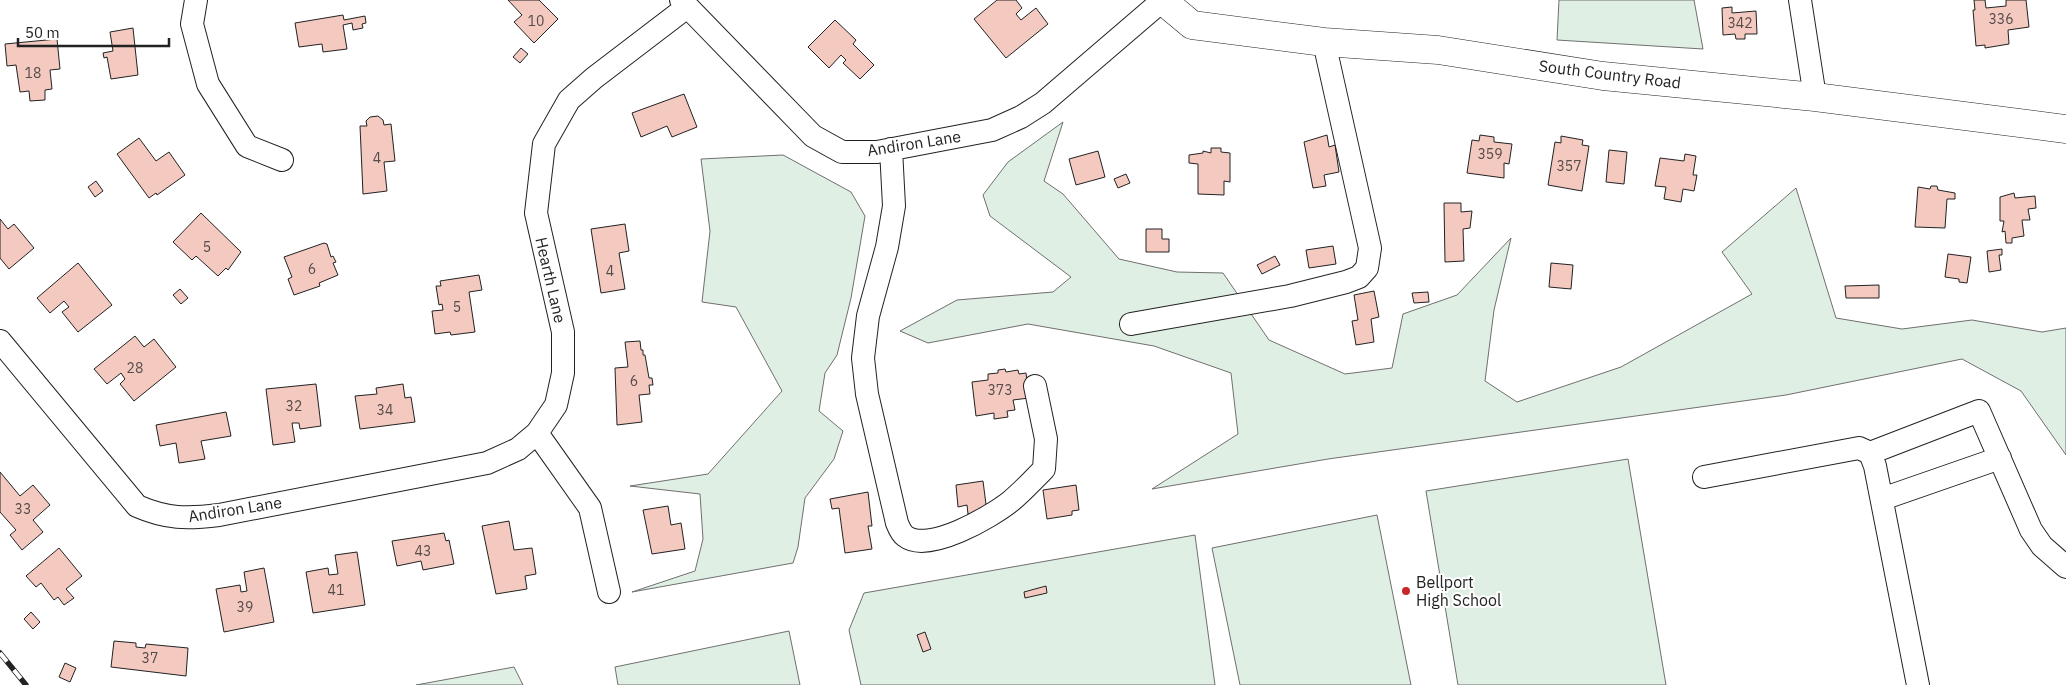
<svg xmlns="http://www.w3.org/2000/svg" width="2066" height="685" viewBox="0 0 2066 685" font-family="'IBM Plex Sans',sans-serif">
<rect width="100%" height="100%" fill="#fff"/>
<path fill="#e0efe3" stroke="#6f6f6f" d="M 1559,0 L 1694,0 L 1703,49 L 1557,40 Z
M 1063,122 L 1044,181 L 1063,194 L 1119,259 L 1177,272 L 1223,273 L 1269,340 L 1345,374 L 1392,368 L 1403,314 L 1457,295 L 1511,238 L 1494,310 L 1485,381 L 1517,402 L 1621,367 L 1752,294 L 1722,252 L 1796,188 L 1836,318 L 1902,329 L 1972,320 L 2042,332 L 2066,328 L 2066,455 L 2021,391 L 1962,359 L 1786,395 L 1328,459 L 1152,489 L 1238,434 L 1231,373 L 1154,346 L 1028,324 L 928,343 L 900,331 L 957,300 L 1053,292 L 1071,277 L 990,216 L 983,195 L 1008,162 Z
M 783,155 L 851,192 L 865,216 L 851,298 L 837,355 L 825,373 L 819,411 L 843,431 L 834,459 L 805,498 L 798,547 L 793,563 L 632,592 L 695,571 L 703,539 L 700,494 L 630,486 L 708,474 L 782,391 L 736,307 L 702,302 L 710,231 L 701,159 Z
M 1628,459 L 1666,685 L 1458,685 L 1426,491 Z
M 1377,515 L 1411,685 L 1240,685 L 1212,548 Z
M 1195,535 L 1215,685 L 861,685 L 849,630 L 864,593 Z
M 789,631 L 800,685 L 618,685 L 615,667 Z
M 514,667 L 523,685 L 416,685 Z"/>
<path fill="#f3c9c0" stroke="#222" d="M 508,0 L 539,0 L 558,19 L 534,43 L 514,22 L 522,15 Z
M 997,0 L 1016,0 L 1022,8 L 1016,14 L 1021,20 L 1036,8 L 1048,24 L 1006,58 L 974,19 Z
M 1974,0 L 1985,0 L 1986,8 L 2006,6 L 2006,0 L 2026,0 L 2029,27 L 2008,30 L 2009,44 L 1985,48 L 1985,45 L 1976,46 L 1973,10 L 1975,10 Z
M 1732,7 L 1732,13 L 1756,11 L 1757,34 L 1745,34 L 1745,39 L 1736,39 L 1735,34 L 1723,35 L 1722,8 Z
M 343,15 L 344,20 L 365,16 L 366,23 L 362,24 L 363,28 L 353,30 L 352,23 L 343,25 L 347,49 L 323,52 L 322,44 L 299,47 L 295,23 Z
M 835,20 L 856,40 L 853,44 L 874,65 L 860,79 L 843,63 L 846,60 L 841,55 L 829,68 L 808,47 Z
M 133,28 L 138,75 L 111,79 L 107,57 L 104,58 L 103,53 L 113,51 L 110,32 Z
M 57,39 L 60,69 L 50,70 L 52,89 L 45,90 L 45,100 L 30,101 L 29,91 L 20,92 L 16,65 L 7,66 L 5,44 Z
M 521,48 L 528,54 L 520,63 L 513,57 Z
M 684,94 L 697,127 L 672,137 L 667,126 L 641,137 L 632,113 Z
M 378,116 L 383,120 L 384,125 L 391,124 L 395,161 L 384,162 L 387,191 L 363,194 L 360,126 L 367,126 L 366,121 L 370,117 Z
M 1327,135 L 1329,147 L 1335,145 L 1339,172 L 1324,175 L 1326,186 L 1313,188 L 1304,142 Z
M 1480,135 L 1494,137 L 1494,142 L 1512,144 L 1509,164 L 1504,163 L 1504,178 L 1467,173 L 1472,140 L 1479,141 Z
M 1561,136 L 1583,140 L 1582,145 L 1589,146 L 1582,191 L 1548,185 L 1555,142 L 1561,143 Z
M 139,138 L 156,161 L 169,152 L 185,175 L 157,195 L 156,193 L 149,198 L 117,154 Z
M 1211,148 L 1221,148 L 1221,152 L 1230,153 L 1230,182 L 1224,181 L 1224,195 L 1198,194 L 1198,164 L 1189,163 L 1189,155 L 1203,153 L 1203,151 L 1211,153 Z
M 1609,150 L 1627,152 L 1624,184 L 1606,182 Z
M 1098,151 L 1105,177 L 1076,185 L 1069,159 Z
M 1685,154 L 1696,156 L 1693,175 L 1697,175 L 1694,191 L 1683,189 L 1681,202 L 1664,199 L 1666,187 L 1655,186 L 1660,158 L 1684,161 Z
M 1126,174 L 1130,183 L 1118,188 L 1114,179 Z
M 96,181 L 103,191 L 95,197 L 88,187 Z
M 1931,186 L 1937,186 L 1938,190 L 1955,193 L 1955,199 L 1947,199 L 1945,228 L 1915,227 L 1918,187 L 1930,189 Z
M 2014,193 L 2015,198 L 2035,196 L 2036,208 L 2028,209 L 2030,220 L 2022,220 L 2024,236 L 2012,238 L 2012,243 L 2006,243 L 2005,231 L 2002,232 L 2004,221 L 2000,221 L 2000,197 Z
M 1444,203 L 1461,203 L 1461,212 L 1472,211 L 1470,228 L 1463,229 L 1464,261 L 1445,262 Z
M 201,213 L 241,252 L 228,270 L 226,268 L 218,276 L 196,256 L 192,260 L 173,242 Z
M 0,219 L 8,229 L 14,224 L 34,248 L 9,269 L 0,258 Z
M 625,224 L 629,251 L 619,253 L 625,289 L 601,293 L 591,229 Z
M 1146,229 L 1162,229 L 1162,239 L 1169,239 L 1169,252 L 1146,252 Z
M 324,243 L 327,244 L 331,257 L 333,256 L 336,262 L 333,263 L 338,275 L 319,283 L 320,286 L 294,295 L 288,279 L 292,277 L 284,257 Z
M 1333,246 L 1336,264 L 1309,268 L 1306,250 Z
M 2002,249 L 2002,255 L 1999,255 L 2001,270 L 1989,272 L 1987,251 Z
M 1948,254 L 1971,257 L 1967,283 L 1959,282 L 1959,279 L 1945,277 Z
M 1275,256 L 1280,265 L 1262,274 L 1257,265 Z
M 78,263 L 112,305 L 78,332 L 62,312 L 69,307 L 64,301 L 50,313 L 37,298 Z
M 1551,263 L 1573,265 L 1571,289 L 1549,287 Z
M 479,275 L 482,290 L 469,292 L 475,332 L 451,335 L 450,332 L 435,334 L 432,311 L 443,310 L 442,304 L 439,305 L 436,286 L 441,286 L 440,281 Z
M 1879,285 L 1879,298 L 1846,298 L 1845,286 Z
M 180,289 L 188,298 L 181,304 L 173,295 Z
M 1374,291 L 1379,317 L 1371,319 L 1374,342 L 1356,345 L 1352,321 L 1358,320 L 1354,295 Z
M 1428,292 L 1429,302 L 1414,303 L 1412,293 Z
M 135,336 L 144,347 L 154,339 L 176,367 L 134,401 L 120,384 L 125,379 L 121,373 L 107,384 L 94,369 Z
M 640,341 L 641,350 L 643,350 L 643,355 L 645,355 L 649,378 L 652,378 L 653,385 L 649,385 L 650,394 L 639,395 L 642,422 L 617,425 L 615,368 L 628,367 L 625,342 Z
M 1005,369 L 1006,372 L 1018,370 L 1019,374 L 1026,373 L 1029,398 L 1013,400 L 1015,410 L 1007,411 L 1008,417 L 994,419 L 994,413 L 976,416 L 972,382 L 988,380 L 988,374 L 998,373 L 998,370 Z
M 316,384 L 321,426 L 300,429 L 299,423 L 292,423 L 295,442 L 273,445 L 266,389 Z
M 403,384 L 405,398 L 411,397 L 415,422 L 360,429 L 355,396 L 377,394 L 376,388 Z
M 226,412 L 231,436 L 201,441 L 205,459 L 179,463 L 176,443 L 160,446 L 156,425 Z
M 0,472 L 20,496 L 33,485 L 50,505 L 33,520 L 43,532 L 22,550 L 10,535 L 16,530 L 0,512 Z
M 983,481 L 987,512 L 968,514 L 967,505 L 958,507 L 956,485 Z
M 1076,485 L 1079,510 L 1072,511 L 1072,515 L 1047,519 L 1043,490 Z
M 868,492 L 872,526 L 868,526 L 872,549 L 845,553 L 839,508 L 832,509 L 830,499 Z
M 668,506 L 671,525 L 681,523 L 685,549 L 652,554 L 643,510 Z
M 509,521 L 514,550 L 532,548 L 536,574 L 525,576 L 527,589 L 496,594 L 482,526 Z
M 444,533 L 446,541 L 449,540 L 454,564 L 423,570 L 421,561 L 397,566 L 392,541 Z
M 59,548 L 82,576 L 66,589 L 74,598 L 64,605 L 58,597 L 54,600 L 41,583 L 36,587 L 26,576 Z
M 357,552 L 365,605 L 313,613 L 306,572 L 328,568 L 329,575 L 338,574 L 335,555 Z
M 264,568 L 274,622 L 224,632 L 216,589 L 240,585 L 241,592 L 247,591 L 244,572 Z
M 1046,586 L 1047,593 L 1025,598 L 1024,592 Z
M 31,612 L 40,622 L 33,629 L 24,619 Z
M 925,632 L 931,649 L 923,652 L 917,635 Z
M 114,641 L 136,643 L 136,647 L 145,648 L 146,644 L 188,648 L 186,676 L 111,667 Z
M 65,663 L 76,668 L 70,682 L 59,677 Z"/>
<g fill="none" stroke-linecap="round" stroke-linejoin="round">
<defs>
<path id="minor" d="M 196,0 L 192,24 L 208,84 L 247,146 L 282,160
M 681,0 L 813,136 L 842,152 L 877,152 L 992,130 L 1021,117 L 1043,103 L 1162,1
M 1800,0 L 1815,97
M 891,149 L 894,206 L 887,247 L 868,316 L 863,358 L 867,394 L 897,523 C 899,528 901,533 905,536 C 928,554 991,517 1011,501 C 1022,492 1033,480 1044,469 L 1046,439 L 1035,386
M 1131,324 L 1290,296 L 1346,282 L 1359,277 L 1367,268 L 1370,248 L 1324,42
M 0,341 L 137,506 C 167,519 187,519 219,515 L 487,463 L 518,449 L 537,433
M 1870,453 L 1979,411 L 2031,530 L 2042,546 L 2066,567
M 1704,477 L 1859,448 L 1870,453 L 1875,466 L 1918,685
M 1882,499 L 2000,458
M 609,592 L 590,508 L 537,433 L 556,405 L 563,373 L 563,332 L 536,213 L 544,144 L 569,100 L 594,78 L 687,7"/>
<path id="major" d="M 1162,0 L 1192,25 L 1324,42 L 1438,50 L 1603,76 L 1815,97 L 2066,129"/>
</defs>
<use href="#minor" stroke="#222" stroke-width="24"/>
<use href="#major" stroke="#222" stroke-width="29"/>
<use href="#minor" stroke="#fff" stroke-width="22"/>
<use href="#major" stroke="#fff" stroke-width="28"/>
<defs>
<path id="rail" d="M 0,653 L 26,685"/>
</defs>
<use href="#rail" stroke="#222" stroke-width="5.5"/>
<use href="#rail" stroke="#fff" stroke-width="4" stroke-dasharray="11" stroke-linecap="butt"/>
</g>
<circle fill="#c62828" stroke="#fff" stroke-width="2" cx="1406" cy="591" r="5"/>
<g text-anchor="middle" dominant-baseline="central" stroke-width="4" stroke-linejoin="round" paint-order="stroke">
<g font-size="14" fill="#564c4a">
<text x="2001" y="19">336</text>
<text x="536" y="21">10</text>
<text x="1740" y="23">342</text>
<text x="33" y="73">18</text>
<text x="1490" y="154">359</text>
<text x="377" y="158">4</text>
<text x="1569" y="166">357</text>
<text x="207" y="247">5</text>
<text x="312" y="269">6</text>
<text x="610" y="271">4</text>
<text x="457" y="307">5</text>
<text x="135" y="368">28</text>
<text x="634" y="381">6</text>
<text x="1000" y="390">373</text>
<text x="294" y="406">32</text>
<text x="385" y="410">34</text>
<text x="23" y="509">33</text>
<text x="423" y="551">43</text>
<text x="336" y="590">41</text>
<text x="245" y="607">39</text>
<text x="150" y="658">37</text>
</g>
<g font-size="16" fill="#222" stroke="#fff">
<text transform="translate(1610 74) rotate(7)">South Country Road</text>
<text transform="translate(914 143) rotate(-9)">Andiron Lane</text>
<text transform="translate(551 280) rotate(77)">Hearth Lane</text>
<text transform="translate(235 509) rotate(-9)">Andiron Lane</text>
</g>
<g font-size="16" fill="#222" stroke="#fff" text-anchor="start">
<text x="1416" y="582">Bellport<tspan x="1416" dy="18">High School</tspan></text>
</g>
</g>
<path d="M18 38v8h151v-8" fill="none" stroke="#222222" stroke-width="2.5"/>
<text x="25" y="38" font-size="15" fill="#222222" stroke="#ffffff" stroke-width="4" paint-order="stroke">50 m</text>
</svg>
